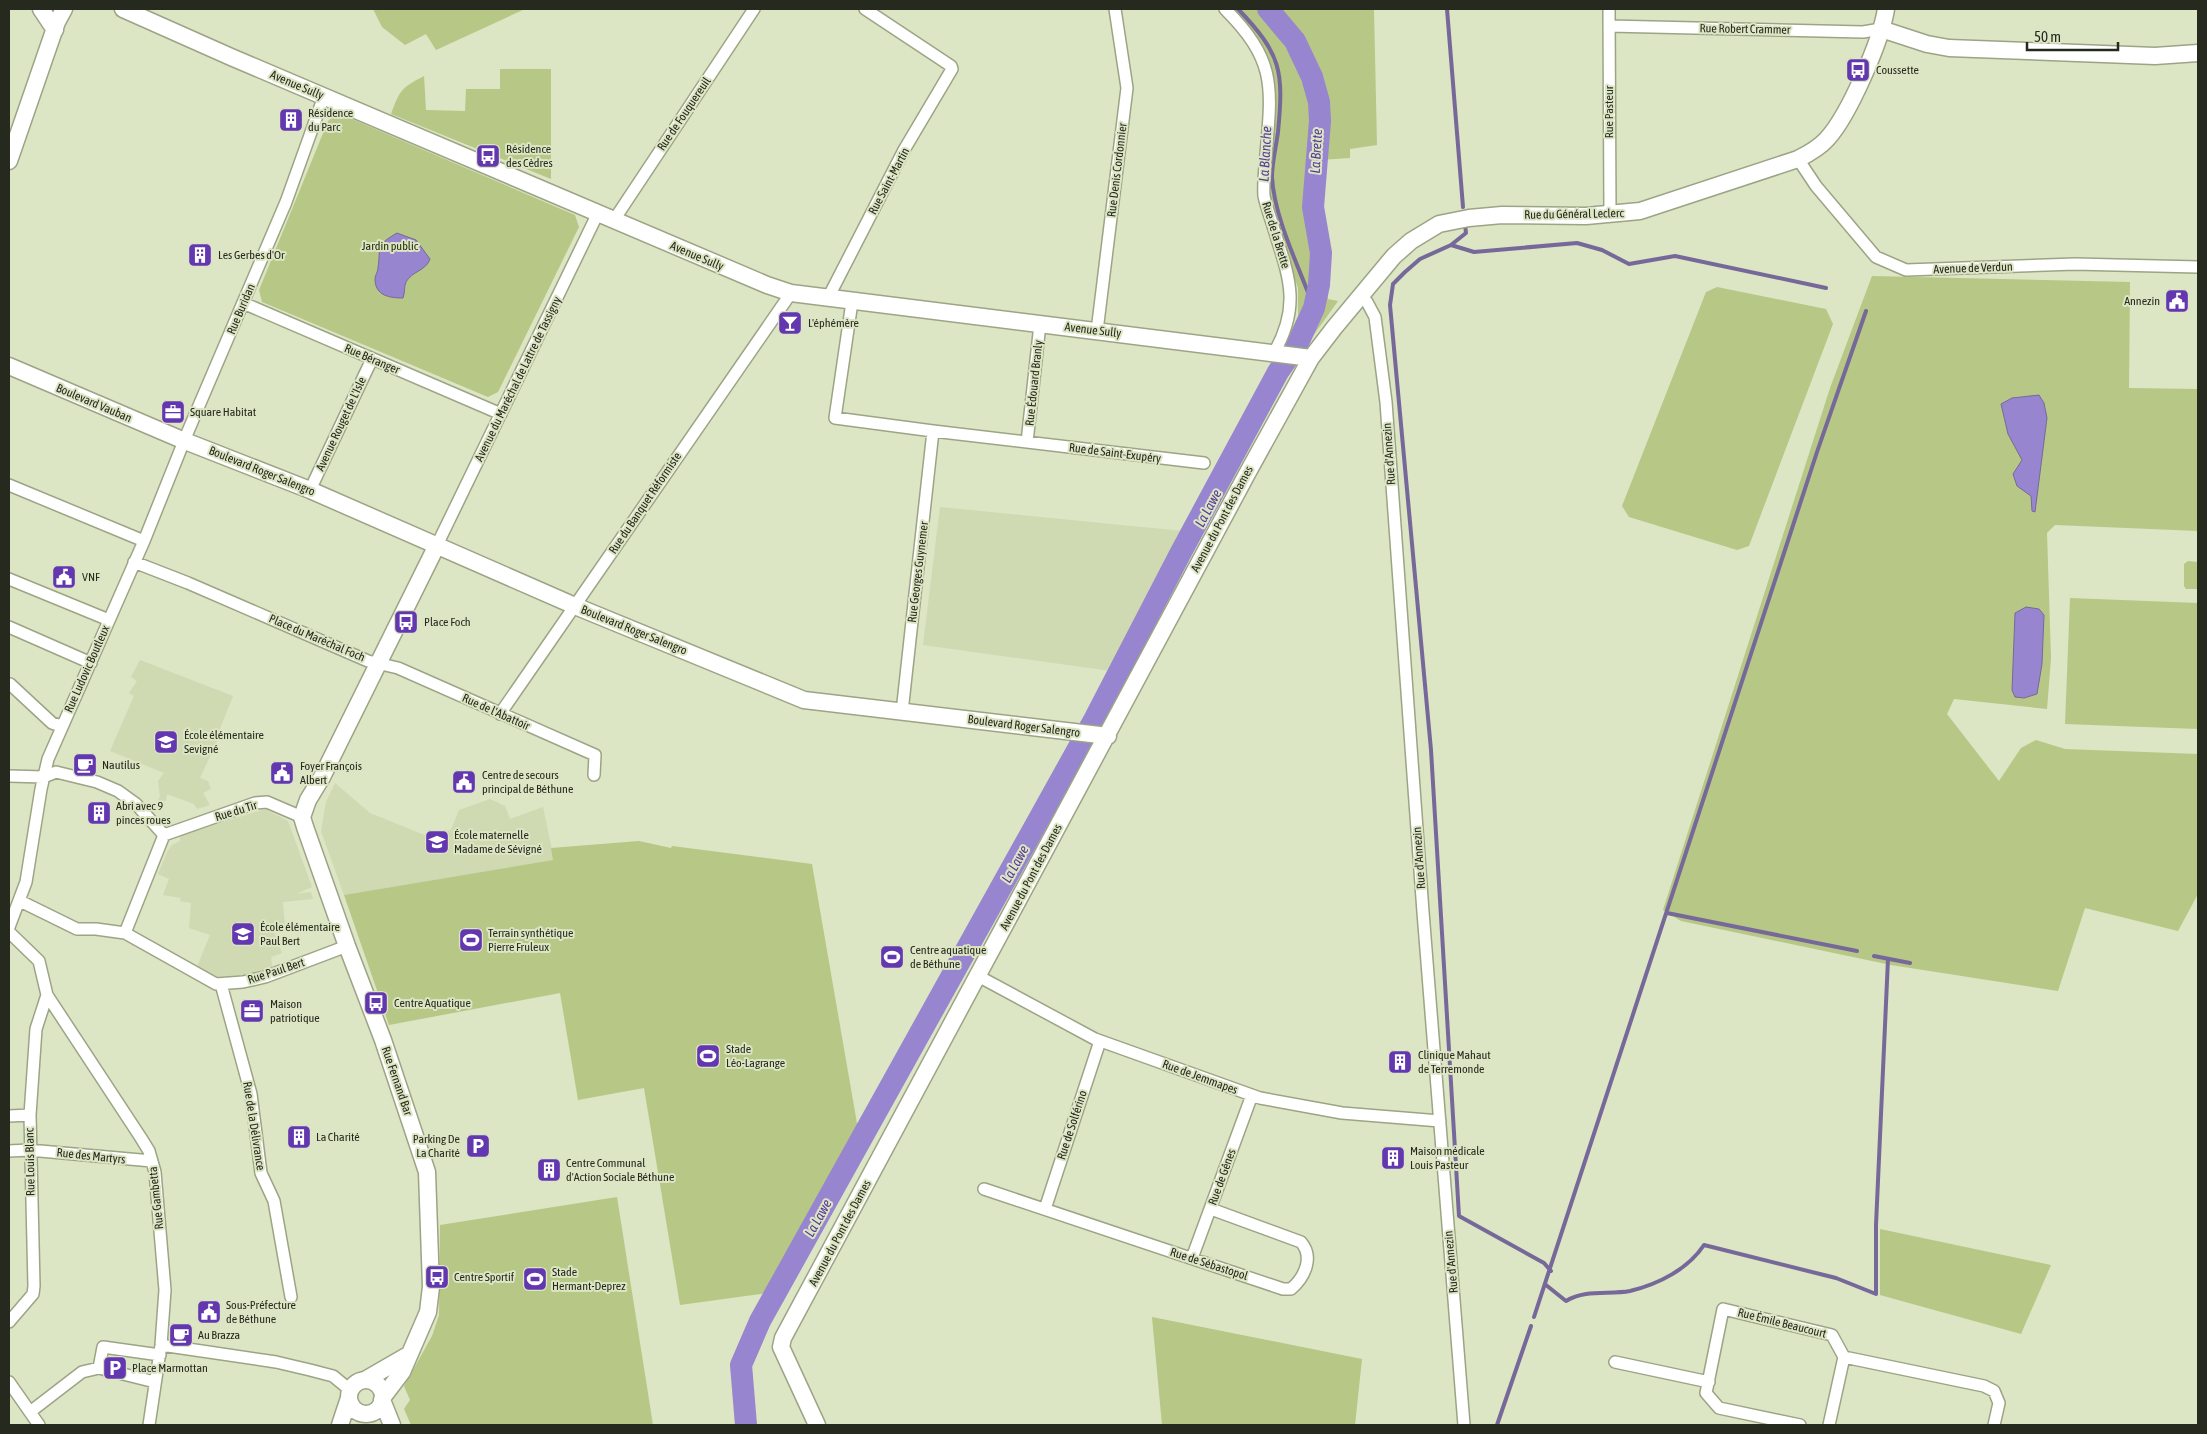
<svg xmlns="http://www.w3.org/2000/svg" width="2207" height="1434" viewBox="0 0 2207 1434" font-family="'Asap Condensed',sans-serif">
<rect width="100%" height="100%" fill="#dce5c4"/>
<path fill="#cfd9b2" d="M 940,507 L 1121,525 L 1184,531 L 1111,671 L 923,645 Z
M 140,660 L 233,696 L 219,731 L 221,732 L 200,778 L 208,781 L 211,789 L 203,793 L 210,805 L 197,809 L 194,804 L 167,794 L 166,801 L 158,800 L 160,797 L 158,781 L 164,773 L 110,751 L 134,696 L 129,693 L 137,681 L 131,677 Z
M 335,783 L 370,813 L 427,836 L 451,830 L 459,810 L 490,799 L 505,806 L 510,819 L 543,807 L 554,860 L 344,895 L 321,831 L 326,802 Z
M 265,809 L 288,821 L 312,887 L 296,894 L 311,892 L 313,899 L 283,902 L 285,926 L 272,926 L 282,953 L 271,957 L 273,972 L 217,977 L 196,969 L 210,935 L 189,928 L 191,903 L 180,901 L 181,898 L 163,895 L 169,879 L 158,874 L 167,852 L 172,845 L 180,841 L 180,836 Z"/>
<path fill="#b7c786" d="M 373,9 L 525,9 L 436,50 L 426,34 L 405,45 L 382,27 Z
M 1229,9 L 1381,9 L 1374,10 L 1377,145 L 1350,149 L 1350,158 L 1320,160 L 1317,221 L 1324,262 L 1321,263 L 1324,275 L 1327,276 L 1328,299 L 1338,301 L 1308,343 L 1288,337 L 1298,316 L 1298,288 L 1267,197 L 1273,82 L 1269,63 L 1261,43 Z
M 500,69 L 551,69 L 551,179 L 391,114 C 400,90 401,88 424,76 L 426,110 L 465,111 L 466,89 L 500,89 Z
M 338,113 L 575,215 L 579,227 L 498,392 L 488,397 L 262,302 L 259,290 L 328,121 Z
M 1872,276 L 2130,282 L 2129,388 L 2198,389 L 2198,531 L 2055,525 L 2047,533 L 2051,658 L 2047,709 L 1954,699 L 1947,714 L 1999,781 L 2021,748 L 2036,740 L 2065,749 L 2198,754 L 2198,894 L 2178,931 L 2085,908 L 2058,991 L 1891,965 L 1681,921 L 1663,910 L 1830,388 Z
M 1717,287 L 1826,309 L 1833,324 L 1749,546 L 1737,550 L 1629,517 L 1622,506 L 1706,292 Z
M 2188,561 L 2198,562 L 2198,589 L 2186,589 L 2184,586 L 2184,564 Z
M 2070,598 L 2198,603 L 2198,729 L 2065,724 Z
M 639,841 L 671,848 L 672,846 L 812,864 L 859,1135 L 824,1194 L 775,1292 L 680,1305 L 644,1088 L 578,1100 L 560,993 L 389,1025 L 344,895 L 553,860 L 551,848 Z
M 617,1197 L 653,1425 L 411,1425 L 404,1409 L 410,1400 L 404,1386 L 432,1336 L 439,1315 L 440,1225 Z
M 1880,1229 L 2051,1265 L 2021,1334 L 1880,1295 Z
M 1152,1317 L 1362,1359 L 1355,1425 L 1162,1425 Z"/>
<path fill="#9885cf" stroke="#76699a" d="M 397,233 L 416,240 L 430,259 C 426,271 412,271 406,282 C 404,286 405,293 403,298 C 390,298 375,296 375,279 C 375,275 378,272 378,268 C 381,246 375,246 397,233 Z
M 2039,395 L 2044,403 L 2047,418 L 2035,512 L 2032,511 L 2031,496 L 2017,486 L 2013,474 L 2022,460 L 2008,434 L 2001,404 L 2012,398 Z
M 2026,607 L 2039,609 L 2044,615 L 2042,664 L 2037,694 L 2024,698 L 2015,697 L 2012,690 L 2015,613 Z"/>
<g fill="none" stroke-linecap="round" stroke-linejoin="round">
<path stroke="#76699a" stroke-width="4" d="M 1238,9 C 1281,54 1284,70 1278,132 C 1276,147 1272,163 1272,177 C 1274,218 1300,269 1314,308
M 1447,9 L 1463,207
M 1465,224 L 1466,233 L 1451,245 L 1420,259 L 1405,272 L 1393,284 L 1390,305 L 1431,750 L 1459,1216 L 1544,1263 L 1551,1271
M 1451,245 L 1474,252 L 1577,243 L 1602,250 L 1629,264 L 1675,256 L 1826,288
M 1667,913 L 1857,951
M 1874,956 L 1910,963
M 1546,1285 L 1566,1301 C 1586,1289 1609,1295 1630,1291 C 1659,1284 1688,1269 1704,1245 L 1836,1278 L 1876,1294 L 1876,1225 L 1888,959
M 1534,1317 L 1817,452 L 1866,311
M 1497,1425 L 1531,1326"/>
<path stroke="#9885cf" stroke-width="22" d="M 746,1425 L 741,1365 L 760,1321 L 1094,720 L 1180,554 L 1278,372 L 1298,343 L 1314,308 L 1319,285 L 1321,253 L 1313,207 L 1320,121 L 1319,102 L 1312,77 L 1295,41 L 1268,9"/>
<defs>
<path id="street" d="M 1225,9 C 1276,60 1272,86 1266,154 C 1265,168 1263,183 1264,196 C 1266,206 1270,216 1273,226 C 1288,275 1302,304 1274,353
M 1609,9 L 1610,215
M 1609,26 L 1863,32 L 1881,29
M 1798,159 L 1816,186 L 1876,257 L 1906,270 L 2075,264 L 2198,267
M 614,220 L 754,9
M 1359,297 L 1367,302 L 1375,317 L 1386,402 L 1423,912 L 1464,1425
M 828,298 L 904,150 L 952,69 L 951,66 L 865,9
M 852,302 L 835,418 L 933,431 L 1204,463
M 243,303 L 501,414
M 1097,331 L 1127,88 L 1115,9
M 186,436 L 286,202 L 324,96
M 1027,442 L 1040,324
M 9,485 L 144,541
M 310,490 L 372,359
M 437,545 L 598,213
M 134,562 L 188,583 L 368,661 L 398,668 L 595,755 L 594,775
M 9,579 L 109,620
M 9,627 L 91,663
M 10,684 L 52,723 L 61,726
M 902,712 L 933,431
M 500,714 L 791,293
M 9,776 L 44,777 L 56,772 L 97,782 L 118,791 L 136,804 L 164,835
M 164,835 L 255,803 L 267,802 L 302,817
M 20,901 L 77,929 L 96,929 L 125,933 L 216,984 L 243,982 L 265,977 L 347,946
M 9,927 L 26,882 L 41,789 L 48,759 L 144,541 L 182,446
M 9,932 L 39,961 L 47,995 L 141,1138 L 149,1151 L 155,1172 L 165,1290 L 161,1345 L 149,1425
M 125,933 L 164,835
M 978,976 L 1095,1039 L 1260,1098 L 1342,1113 L 1440,1121
M 221,984 L 251,1094 L 261,1173 L 274,1201 L 291,1297
M 9,1116 L 30,1115
M 9,1151 L 29,1150 L 152,1161
M 984,1189 L 1283,1289 L 1291,1289 C 1305,1277 1314,1257 1301,1242 L 1211,1209
M 1045,1209 L 1100,1041
M 1192,1258 L 1252,1095
M 9,1322 L 33,1294 L 34,1286 L 30,1115 L 36,1029 L 47,995
M 161,1345 L 276,1362 L 310,1370 L 333,1376 L 350,1390
M 1844,1357 L 1984,1386 L 1994,1391 L 1999,1403 L 1994,1425
M 1615,1362 L 1709,1382
M 9,1382 L 39,1425
M 155,1382 L 99,1368 L 103,1347 L 160,1355
M 30,1412 L 82,1372 L 99,1368
M 1800,1425 L 1719,1408 L 1706,1393 L 1723,1309 L 1832,1335 L 1844,1357 L 1829,1425"/>
<path id="secondary" d="M 41,9 L 55,30
M 123,9 L 231,57 L 767,285 L 791,293 L 1311,358
M 1881,29 L 1927,44 L 1949,48 L 2155,56 L 2198,53
M 9,161 L 57,22 L 64,9
M 9,366 L 180,439
M 190,443 L 310,490 L 575,606 L 804,700 L 1108,736
M 365,1380 L 410,1354
M349 1397a17 17 0 1 1 34 0a17 17 0 1 1-34 0Z
M 383,1397 L 402,1372 L 428,1312 L 431,1287 L 427,1172 L 383,1040 L 347,946 L 305,827 L 302,817 L 308,800 L 322,777 L 437,545
M 382,1400 L 392,1425
M 340,1425 L 349,1398
M 817,1425 L 781,1347 L 783,1338 L 1248,472 L 1311,358 L 1334,328 L 1394,256 L 1411,241 L 1439,224 L 1469,218 L 1502,215 L 1586,216 L 1640,211 L 1798,159 C 1808,154 1819,148 1827,139 C 1849,115 1881,41 1886,9"/>
</defs>
<use href="#street" stroke="#9ca485" stroke-width="14"/>
<use href="#secondary" stroke="#9ca485" stroke-width="19"/>
<use href="#street" stroke="#fff" stroke-width="11"/>
<use href="#secondary" stroke="#fff" stroke-width="16"/>
</g>
<defs>
<symbol id="bus-square" viewBox="-11 -11 22 22"><rect x="-9" y="-9" width="18" height="18" rx="4" fill="#6337af" stroke="#dce5c4"/><path d="M-5-6H5V4H4V6H2V4H-2V6H-4V4H-5ZM-3.5-4V0h7V-4ZM-3.5 1.2v1.5H-2V1.2ZM2 1.2v1.5H3.5V1.2Z" fill="#fff"/></symbol>
<symbol id="building-square" viewBox="-11 -11 22 22"><rect x="-9" y="-9" width="18" height="18" rx="4" fill="#6337af" stroke="#dce5c4"/><path d="M-4-6H4V6H1V3H-1V6H-4ZM-2.5-4.3h1.7v1.8h-1.7ZM.8-4.3h1.7v1.8H.8ZM-2.5-1h1.7V.8h-1.7ZM.8-1h1.7V.8H.8Z" fill="#fff"/></symbol>
<symbol id="civic-square" viewBox="-11 -11 22 22"><rect x="-9" y="-9" width="18" height="18" rx="4" fill="#6337af" stroke="#dce5c4"/><path d="M-.6-6.5H3V-4.5H.6V-3L4-1V1h2V6H-6V1h2V-1L-.6-3ZM-1.2 2.5V6h2.4V2.5Z" fill="#fff"/></symbol>
<symbol id="bar-square" viewBox="-11 -11 22 22"><rect x="-9" y="-9" width="18" height="18" rx="4" fill="#6337af" stroke="#dce5c4"/><path d="M-6-5H6L.8 .8V4.5H3.5V6h-7V4.5H-.8V.8Z" fill="#fff"/></symbol>
<symbol id="office-square" viewBox="-11 -11 22 22"><rect x="-9" y="-9" width="18" height="18" rx="4" fill="#6337af" stroke="#dce5c4"/><path d="M-6-3h4V-5.5h4V-3h4V5H-6ZM-1-4.5V-3h2v-1.5ZM-6 0V1H6V0Z" fill="#fff"/></symbol>
<symbol id="school-square" viewBox="-11 -11 22 22"><rect x="-9" y="-9" width="18" height="18" rx="4" fill="#6337af" stroke="#dce5c4"/><path d="M0-5L7-2L0 1L-7-2ZM-4 1L0 2.5L4 1V4Q0 6-4 4Z" fill="#fff"/></symbol>
<symbol id="cafe-square" viewBox="-11 -11 22 22"><rect x="-9" y="-9" width="18" height="18" rx="4" fill="#6337af" stroke="#dce5c4"/><path d="M-5.5-4.5H6V0H3Q3 3.5 0 3.5H-2.5Q-5.5 3.5-5.5 0ZM3-3.2v2h1.7v-2ZM-6 4.5H4V6H-6Z" fill="#fff"/></symbol>
<symbol id="stadium-square" viewBox="-11 -11 22 22"><rect x="-9" y="-9" width="18" height="18" rx="4" fill="#6337af" stroke="#dce5c4"/><path d="M0-5a6.5 5 0 1 0 0 10a6.5 5 0 1 0 0-10ZM-3.5-1.8h7v3.6h-7Z" fill="#fff"/></symbol>
<symbol id="parking-square" viewBox="-11 -11 22 22"><rect x="-9" y="-9" width="18" height="18" rx="4" fill="#6337af" stroke="#dce5c4"/><path d="M-3.5-5.5H1a3.5 3.5 0 0 1 0 7H-1V5.5H-3.5ZM-1-3.4V-.6H.8a1.4 1.4 0 0 0 0-2.8Z" fill="#fff"/></symbol>
</defs>
<g fill-rule="evenodd">
<use href="#bus-square" x="1844" y="56" width="28" height="28"/>
<use href="#building-square" x="277" y="106" width="28" height="28"/>
<use href="#bus-square" x="474" y="142" width="28" height="28"/>
<use href="#building-square" x="186" y="241" width="28" height="28"/>
<use href="#civic-square" x="2163" y="287" width="28" height="28"/>
<use href="#bar-square" x="776" y="309" width="28" height="28"/>
<use href="#office-square" x="159" y="398" width="28" height="28"/>
<use href="#civic-square" x="50" y="563" width="28" height="28"/>
<use href="#bus-square" x="392" y="608" width="28" height="28"/>
<use href="#school-square" x="152" y="728" width="28" height="28"/>
<use href="#cafe-square" x="71" y="751" width="28" height="28"/>
<use href="#civic-square" x="268" y="759" width="28" height="28"/>
<use href="#civic-square" x="450" y="768" width="28" height="28"/>
<use href="#building-square" x="85" y="799" width="28" height="28"/>
<use href="#school-square" x="423" y="828" width="28" height="28"/>
<use href="#school-square" x="229" y="920" width="28" height="28"/>
<use href="#stadium-square" x="457" y="926" width="28" height="28"/>
<use href="#stadium-square" x="878" y="943" width="28" height="28"/>
<use href="#bus-square" x="362" y="989" width="28" height="28"/>
<use href="#office-square" x="238" y="997" width="28" height="28"/>
<use href="#stadium-square" x="694" y="1042" width="28" height="28"/>
<use href="#building-square" x="1386" y="1048" width="28" height="28"/>
<use href="#building-square" x="285" y="1123" width="28" height="28"/>
<use href="#parking-square" x="464" y="1132" width="28" height="28"/>
<use href="#building-square" x="1379" y="1144" width="28" height="28"/>
<use href="#building-square" x="535" y="1156" width="28" height="28"/>
<use href="#bus-square" x="423" y="1263" width="28" height="28"/>
<use href="#stadium-square" x="521" y="1265" width="28" height="28"/>
<use href="#civic-square" x="195" y="1298" width="28" height="28"/>
<use href="#cafe-square" x="167" y="1321" width="28" height="28"/>
<use href="#parking-square" x="101" y="1354" width="28" height="28"/>
</g>
<g text-anchor="middle" dominant-baseline="central" stroke-width="4" stroke-linejoin="round" paint-order="stroke">
<g font-size="12" fill="#26291d" stroke="#dce5c4">
<text transform="translate(1745 29) rotate(1)">Rue Robert Crammer</text>
<text transform="translate(297 85) rotate(23)">Avenue Sully</text>
<text transform="translate(1609 112) rotate(-90)">Rue Pasteur</text>
<text transform="translate(684 114) rotate(-56)">Rue de Fouquereuil</text>
<text transform="translate(1117 170) rotate(-83)">Rue Denis Cordonnier</text>
<text transform="translate(889 181) rotate(-62)">Rue Saint-Martin</text>
<text transform="translate(1574 214) rotate(-1)">Rue du Général Leclerc</text>
<text transform="translate(1276 235) rotate(73)">Rue de la Brette</text>
<text transform="translate(697 256) rotate(23)">Avenue Sully</text>
<text transform="translate(1973 268) rotate(-2)">Avenue de Verdun</text>
<text transform="translate(241 309) rotate(-67)">Rue Buridan</text>
<text transform="translate(1093 330) rotate(7)">Avenue Sully</text>
<text transform="translate(372 359) rotate(23)">Rue Béranger</text>
<text transform="translate(518 379) rotate(-64)">Avenue du Maréchal de Lattre de Tassigny</text>
<text transform="translate(1034 383) rotate(-84)">Rue Édouard Branly</text>
<text transform="translate(94 403) rotate(23)">Boulevard Vauban</text>
<text transform="translate(341 424) rotate(-65)">Avenue Rouget de L'Isle</text>
<text transform="translate(1115 453) rotate(7)">Rue de Saint-Exupéry</text>
<text transform="translate(1389 454) rotate(-94)">Rue d'Annezin</text>
<text transform="translate(262 471) rotate(22)">Boulevard Roger Salengro</text>
<text transform="translate(645 503) rotate(-56)">Rue du Banquet Réformiste</text>
<text transform="translate(1222 519) rotate(-62)">Avenue du Pont des Dames</text>
<text transform="translate(918 572) rotate(-83)">Rue Georges Guynemer</text>
<text transform="translate(634 630) rotate(22)">Boulevard Roger Salengro</text>
<text transform="translate(317 638) rotate(23)">Place du Maréchal Foch</text>
<text transform="translate(87 669) rotate(-66)">Rue Ludovic Boutleux</text>
<text transform="translate(496 712) rotate(24)">Rue de l'Abattoir</text>
<text transform="translate(1024 726) rotate(7)">Boulevard Roger Salengro</text>
<text transform="translate(236 811) rotate(-17)">Rue du Tir</text>
<text transform="translate(1419 858) rotate(-94)">Rue d'Annezin</text>
<text transform="translate(1031 877) rotate(-62)">Avenue du Pont des Dames</text>
<text transform="translate(276 971) rotate(-18)">Rue Paul Bert</text>
<text transform="translate(1200 1077) rotate(20)">Rue de Jemmapes</text>
<text transform="translate(397 1081) rotate(71)">Rue Fernand Bar</text>
<text transform="translate(1072 1125) rotate(-72)">Rue de Solférino</text>
<text transform="translate(254 1126) rotate(81)">Rue de la Délivrance</text>
<text transform="translate(91 1156) rotate(6)">Rue des Martyrs</text>
<text transform="translate(30 1162) rotate(-91)">Rue Louis Blanc</text>
<text transform="translate(1222 1177) rotate(-70)">Rue de Gênes</text>
<text transform="translate(156 1198) rotate(-96)">Rue Gambetta</text>
<text transform="translate(840 1233) rotate(-62)">Avenue du Pont des Dames</text>
<text transform="translate(1451 1262) rotate(-95)">Rue d'Annezin</text>
<text transform="translate(1209 1264) rotate(18)">Rue de Sébastopol</text>
<text transform="translate(1782 1323) rotate(14)">Rue Émile Beaucourt</text>
</g>
<g font-size="12" fill="#26291d" stroke="#dce5c4" text-anchor="start">
<text x="1876" y="70">Coussette</text>
<text x="308" y="113">Résidence<tspan x="308" dy="14">du Parc</tspan></text>
<text x="506" y="149">Résidence<tspan x="506" dy="14">des Cèdres</tspan></text>
<text x="218" y="255">Les Gerbes d'Or</text>
<text x="2160" y="301" text-anchor="end">Annezin</text>
<text x="808" y="323">L'éphémère</text>
<text x="190" y="412">Square Habitat</text>
<text x="82" y="577">VNF</text>
<text x="424" y="622">Place Foch</text>
<text x="184" y="735">École élémentaire<tspan x="184" dy="14">Sevigné</tspan></text>
<text x="102" y="765">Nautilus</text>
<text x="300" y="766">Foyer François<tspan x="300" dy="14">Albert</tspan></text>
<text x="482" y="775">Centre de secours<tspan x="482" dy="14">principal de Béthune</tspan></text>
<text x="116" y="806">Abri avec 9<tspan x="116" dy="14">pinces roues</tspan></text>
<text x="454" y="835">École maternelle<tspan x="454" dy="14">Madame de Sévigné</tspan></text>
<text x="260" y="927">École élémentaire<tspan x="260" dy="14">Paul Bert</tspan></text>
<text x="488" y="933">Terrain synthétique<tspan x="488" dy="14">Pierre Fruleux</tspan></text>
<text x="910" y="950">Centre aquatique<tspan x="910" dy="14">de Béthune</tspan></text>
<text x="394" y="1003">Centre Aquatique</text>
<text x="270" y="1004">Maison<tspan x="270" dy="14">patriotique</tspan></text>
<text x="726" y="1049">Stade<tspan x="726" dy="14">Léo-Lagrange</tspan></text>
<text x="1418" y="1055">Clinique Mahaut<tspan x="1418" dy="14">de Terremonde</tspan></text>
<text x="316" y="1137">La Charité</text>
<text x="460" y="1139" text-anchor="end">Parking De<tspan x="460" dy="14">La Charité</tspan></text>
<text x="1410" y="1151">Maison médicale<tspan x="1410" dy="14">Louis Pasteur</tspan></text>
<text x="566" y="1163">Centre Communal<tspan x="566" dy="14">d'Action Sociale Béthune</tspan></text>
<text x="552" y="1272">Stade<tspan x="552" dy="14">Hermant-Deprez</tspan></text>
<text x="454" y="1277">Centre Sportif</text>
<text x="226" y="1305">Sous-Préfecture<tspan x="226" dy="14">de Béthune</tspan></text>
<text x="198" y="1335">Au Brazza</text>
<text x="132" y="1368">Place Marmottan</text>
</g>
<g font-size="12" fill="#262e0a" stroke="#dce5c4">
<text x="390" y="246">Jardin public</text>
</g>
<g font-size="14" font-style="italic" fill="#593c95" stroke="#dce5c4">
<text transform="translate(1316 151) rotate(-87)">La Brette</text>
<text transform="translate(1265 154) rotate(-87)">La Blanche</text>
<text transform="translate(1208 508) rotate(-62)">La Lawe</text>
<text transform="translate(1015 864) rotate(-61)">La Lawe</text>
<text transform="translate(818 1218) rotate(-61)">La Lawe</text>
</g>
</g>
<rect width="2207" height="1434" fill="none" stroke="#26291d" stroke-width="20"/>
<path d="M2027 42v8h91v-8" fill="none" stroke="#26291d" stroke-width="2.5"/>
<text x="2034" y="42" font-size="15" fill="#26291d" stroke="#dce5c4" stroke-width="4" paint-order="stroke">50 m</text>
</svg>
